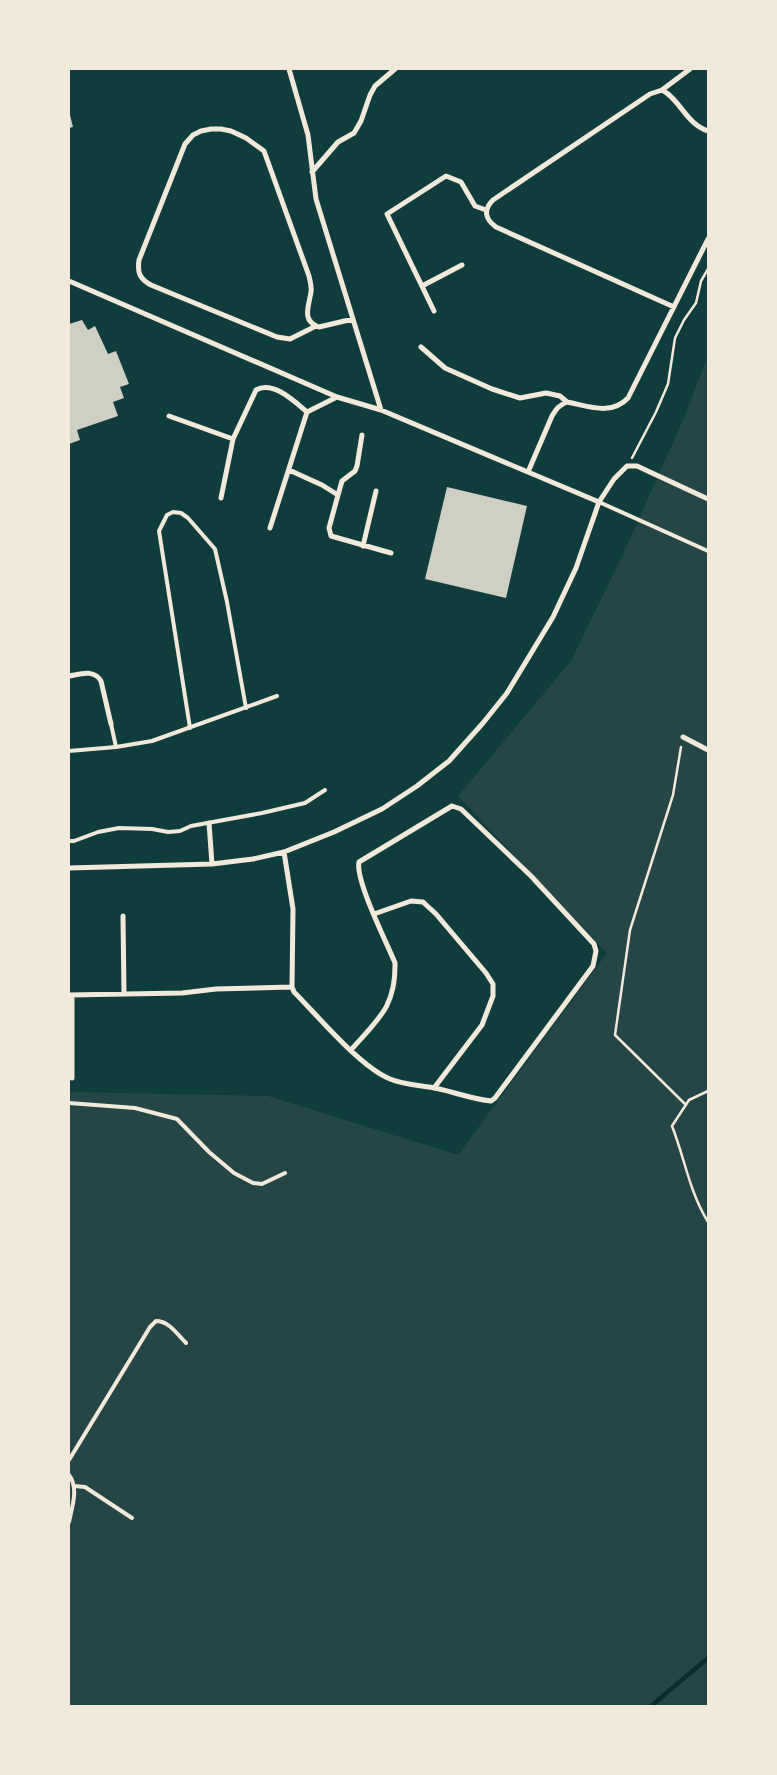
<svg xmlns="http://www.w3.org/2000/svg" width="777" height="1775" viewBox="0 0 777 1775" font-family="Cabin,sans-serif">
<rect width="100%" height="100%" fill="#0f3d3e"/>
<path fill="#244646" d="M 708,356 L 708,1706 L 69,1706 L 69,1092 L 268,1096 L 458,1155 L 607,953 L 458,796 L 571,661 L 625,550 L 683,420 Z"/>
<g fill="none" stroke-linecap="round" stroke-linejoin="round">
<path stroke="#0a2a2b" stroke-width="4.5" d="M 651,1706 L 708,1658"/>
</g>
<path fill="#cfcfc3" d="M 69,111 L 73,127 L 69,128 Z
M 82,320 L 88,330 L 95,326 L 108,354 L 116,351 L 129,384 L 120,387 L 124,398 L 113,402 L 118,416 L 77,430 L 80,440 L 69,444 L 69,324 Z
M 447,487 L 527,506 L 506,598 L 425,579 Z"/>
<g fill="none" stroke-linecap="round" stroke-linejoin="round">
<path stroke="#f1e9da" stroke-width="2.5" d="M 632,458 L 656,412 L 668,384 L 675,338 L 684,320 L 696,303 L 701,281 L 708,269
M 681,747 L 673,795 L 630,930 L 615,1035 L 686,1105
M 708,1091 L 689,1100 L 672,1126 C 685,1159 689,1191 708,1222"/>
<path stroke="#f1e9da" stroke-width="4" d="M 599,502 L 708,551
M 190,728 L 159,531 L 167,515 L 173,512 L 181,513 L 188,518 L 215,549 L 227,602 L 246,708
M 116,747 L 152,741 L 277,696
M 69,751 L 116,747 L 111,724
M 69,841 L 74,841 L 98,832 L 119,828 L 152,829 L 168,832 L 180,831 L 191,826 L 262,813 L 305,803 L 325,790
M 69,1103 L 135,1108 L 177,1119 L 209,1152 L 234,1173 L 253,1183 L 262,1184 L 285,1173
M 69,1460 L 150,1327 L 156,1321 C 169,1321 177,1334 186,1343
M 69,1475 C 79,1488 72,1507 69,1522
M 74,1486 L 85,1487 L 132,1518"/>
<path stroke="#f1e9da" stroke-width="5" d="M 289,69 L 308,135 L 316,199 L 381,410
M 662,90 C 681,100 685,123 708,131
M 312,172 L 338,142 L 354,133 L 361,121 L 370,95 L 375,86 L 395,69
M 69,281 L 337,397 L 381,410 L 599,502
M 422,286 L 462,265
M 674,307 L 496,227 C 485,219 483,210 493,200 L 650,94 L 662,90 L 690,69
M 434,311 L 387,214 L 446,176 L 461,182 L 475,206 L 486,210
M 316,326 L 290,339 L 277,337 L 151,285 C 140,279 137,273 139,260 L 185,144 L 193,135 L 201,131 L 211,129 L 221,129 L 231,131 L 246,138 L 264,151 L 309,276 C 310,281 312,287 311,292 C 309,306 301,321 319,327 L 353,319
M 421,347 L 445,368 L 492,389 L 520,398 L 546,393 L 560,396 L 567,402
M 169,416 L 233,439 L 256,390 C 273,380 295,402 307,412
M 289,470 L 322,485 L 338,495 L 342,481 L 355,471 L 357,466 L 362,435
M 528,472 L 552,416 C 556,409 559,405 567,402 C 589,406 611,416 628,398 L 708,239
M 338,495 L 329,528 L 331,536 L 391,553
M 221,498 L 233,439
M 270,528 L 307,412 L 337,397
M 363,546 L 376,491
M 69,676 C 81,674 94,669 101,681 L 111,724
M 683,737 L 708,750
M 209,823 L 212,864
M 284,852 L 293,909 L 292,987 L 294,992 C 318,1016 360,1067 390,1079 C 404,1085 420,1085 435,1088 C 454,1092 472,1099 491,1101 L 495,1098 L 593,966 L 596,951 L 594,944 L 531,876 L 461,809 L 452,806 L 359,862 C 355,880 387,943 395,963 C 396,1007 378,1019 351,1050
M 69,868 L 212,864 L 253,859 L 284,852 L 334,832 L 382,809 L 417,786 L 449,761 L 483,723 L 507,693 L 553,617 L 576,568 L 599,502 L 614,479 L 627,466 L 637,466 L 708,499
M 374,914 L 411,901 L 423,902 L 436,914 L 486,973 L 493,984 L 493,996 L 482,1025 L 434,1088
M 123,916 L 124,994
M 69,995 L 182,993 L 216,989 L 292,987
M 72,1078 L 72,995"/>
</g>
<rect width="777" height="1775" fill="none" stroke="#f1e9da" stroke-width="140"/>
</svg>
